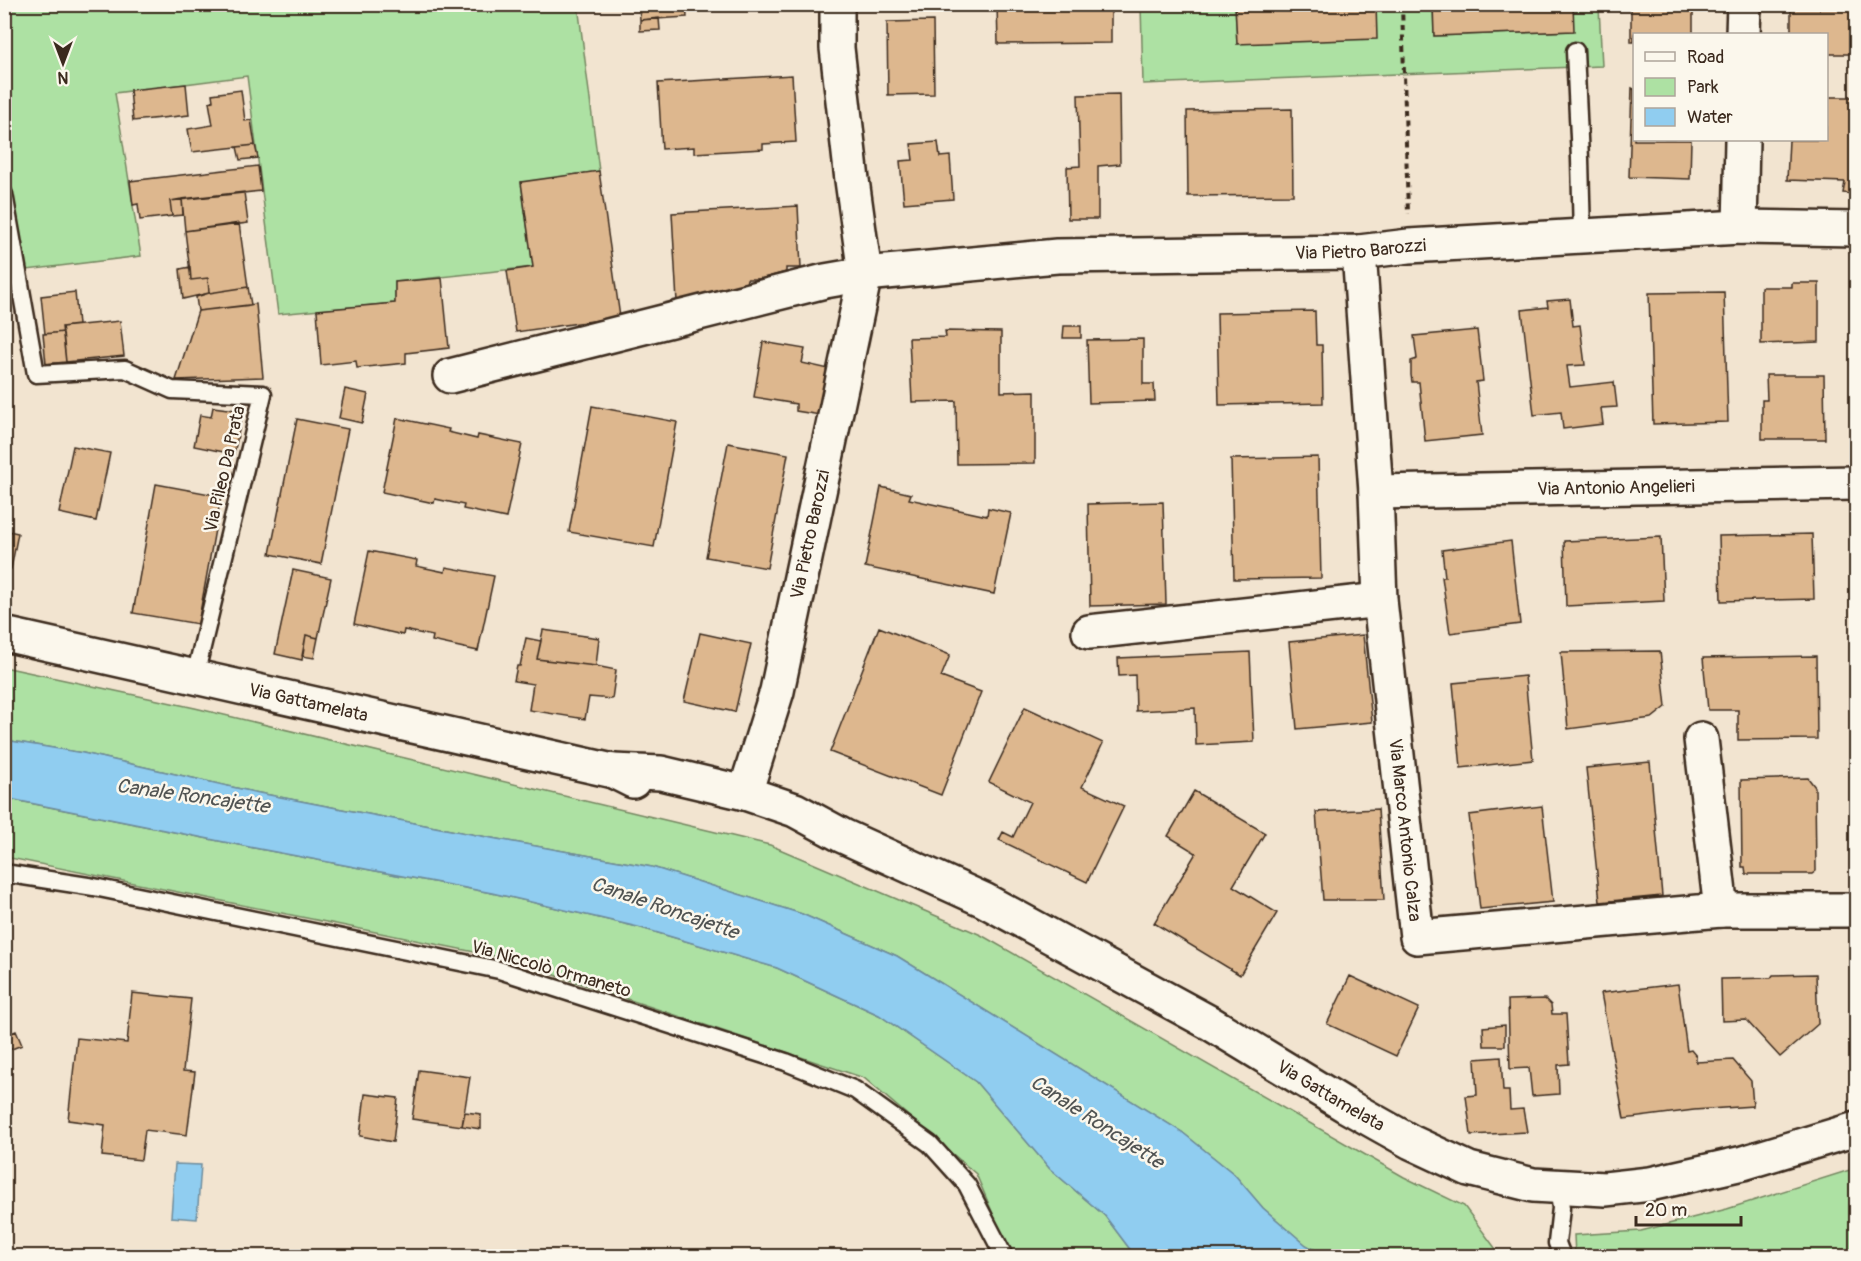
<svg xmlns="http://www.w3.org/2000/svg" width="1861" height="1261" viewBox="0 0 1861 1261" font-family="Pangolin,sans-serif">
<rect width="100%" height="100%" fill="#f2e4d0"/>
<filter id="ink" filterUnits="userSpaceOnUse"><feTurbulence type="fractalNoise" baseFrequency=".0167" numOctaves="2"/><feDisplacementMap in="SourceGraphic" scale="12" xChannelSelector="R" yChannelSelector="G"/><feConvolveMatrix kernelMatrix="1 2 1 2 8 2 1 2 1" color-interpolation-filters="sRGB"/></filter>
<g filter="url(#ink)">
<path fill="#ade1a3" stroke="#748660" stroke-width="1.5" d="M 1615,4 L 1599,7 L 1602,66 L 1143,84 L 1141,5 L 1235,5 L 1237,44 L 1376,5 L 1433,5 L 1434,36 L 1573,31 L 1573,5 Z
M 4,5 L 578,5 L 599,171 L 521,183 L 533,267 L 395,282 L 395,303 L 278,314 L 247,76 L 115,93 L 141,256 L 19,271 L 4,165 Z
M 4,667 L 195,708 L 770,845 L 981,935 L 1404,1177 L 1464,1206 L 1501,1256 L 1326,1256 L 1306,1245 L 1263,1208 L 1234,1174 L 1182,1132 L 897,956 L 802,914 L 652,867 L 497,839 L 254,792 L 83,753 L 5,740 Z
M 4,798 L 249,847 L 492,893 L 638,927 L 777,968 L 879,1015 L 976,1082 L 1050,1169 L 1105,1216 L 1135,1256 L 1011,1256 L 976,1174 L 864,1078 L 504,958 L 5,857 Z
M 1856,1168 L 1856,1256 L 1575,1256 L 1574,1235 L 1641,1231 L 1727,1209 Z"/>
<path fill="#90cdf0" stroke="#6e8c9c" stroke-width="1.5" d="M 5,740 L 83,753 L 254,792 L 497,839 L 652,867 L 802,914 L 897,956 L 1182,1132 L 1234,1174 L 1263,1208 L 1306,1245 L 1326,1256 L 1135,1256 L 1105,1216 L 1050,1169 L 976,1082 L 879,1015 L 777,968 L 638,927 L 492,893 L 249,847 L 5,798 Z
M 175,1164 L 201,1165 L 197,1219 L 171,1217 Z"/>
<path fill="#ddb78e" stroke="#3b2a1e" stroke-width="1.5" d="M 639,4 L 686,4 L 687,17 L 640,20 Z
M 997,4 L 1111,4 L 1111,43 L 998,44 Z
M 1235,4 L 1376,4 L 1377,39 L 1237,44 Z
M 1433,4 L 1573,4 L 1574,31 L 1434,36 Z
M 1631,4 L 1693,4 L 1693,34 L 1634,34 L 1634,42 L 1631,42 Z
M 1791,9 L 1856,9 L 1856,54 L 1826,54 L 1826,34 L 1791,34 Z
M 659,18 L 660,30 L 640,31 L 640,20 Z
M 933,21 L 934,94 L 888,95 L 887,22 Z
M 792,75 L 796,142 L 763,144 L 763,149 L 694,153 L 694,147 L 662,149 L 658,83 Z
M 186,84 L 189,115 L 133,121 L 130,90 Z
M 1632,88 L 1634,89 L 1634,140 L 1691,140 L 1690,179 L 1629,177 Z
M 241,90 L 245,121 L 251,120 L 255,145 L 192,152 L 188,129 L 213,125 L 209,102 L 213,101 L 212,94 Z
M 1119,94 L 1120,164 L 1098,166 L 1098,219 L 1068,219 L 1067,167 L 1080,166 L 1078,95 Z
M 1826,97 L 1856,97 L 1856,194 L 1843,193 L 1845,182 L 1787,180 L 1789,140 L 1826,140 Z
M 1292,109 L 1293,195 L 1188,196 L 1187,111 Z
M 938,142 L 940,157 L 950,156 L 953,199 L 904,203 L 900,161 L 913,160 L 911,144 Z
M 255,145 L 258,158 L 240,160 L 237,147 Z
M 258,166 L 261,191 L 170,201 L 172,216 L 140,220 L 138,204 L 133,205 L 130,181 Z
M 599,171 L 620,317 L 516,332 L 507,271 L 533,267 L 521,182 Z
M 244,192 L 248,223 L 185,231 L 182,199 Z
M 182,199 L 183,215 L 172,216 L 170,201 Z
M 798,206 L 801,268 L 786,268 L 786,272 L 761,279 L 747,279 L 746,284 L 720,293 L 710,292 L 710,296 L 677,302 L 672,213 Z
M 239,223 L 248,287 L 209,293 L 208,278 L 191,280 L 185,231 Z
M 190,267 L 191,280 L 208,278 L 209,293 L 183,299 L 180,269 Z
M 442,278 L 449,348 L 406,353 L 406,363 L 357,368 L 356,361 L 321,365 L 317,310 L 395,303 L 395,282 Z
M 1792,283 L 1819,283 L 1819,342 L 1761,344 L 1761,287 L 1792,287 Z
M 248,287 L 251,305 L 198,311 L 196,297 L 209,293 Z
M 75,292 L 78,325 L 62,327 L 63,332 L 45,334 L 41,296 Z
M 1724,292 L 1728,422 L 1653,424 L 1649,293 Z
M 1570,299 L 1573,326 L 1580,325 L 1585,365 L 1567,366 L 1570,387 L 1614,382 L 1617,407 L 1601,408 L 1603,424 L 1563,429 L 1561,412 L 1534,415 L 1522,310 L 1548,307 L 1547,301 Z
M 256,304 L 263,377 L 176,380 L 198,311 Z
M 1315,311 L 1316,345 L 1322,345 L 1323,403 L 1219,405 L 1217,313 Z
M 120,321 L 124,356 L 66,362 L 62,327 Z
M 1064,326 L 1081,326 L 1081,338 L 1063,338 Z
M 1477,330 L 1483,381 L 1476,382 L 1482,435 L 1425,441 L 1419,382 L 1412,382 L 1411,375 L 1411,361 L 1417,359 L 1414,336 Z
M 945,331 L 1001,332 L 1001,392 L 1035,391 L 1035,463 L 957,464 L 956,401 L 912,402 L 909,338 L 946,337 Z
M 63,332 L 66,362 L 46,364 L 43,334 Z
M 1143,339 L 1143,384 L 1154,384 L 1155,401 L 1089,403 L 1087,340 Z
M 763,342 L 805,349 L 802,363 L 829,369 L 820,415 L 796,411 L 796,404 L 754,397 Z
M 1766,375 L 1824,375 L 1825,439 L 1762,439 L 1762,400 L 1767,400 Z
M 345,389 L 368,394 L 362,423 L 339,418 Z
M 592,406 L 677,422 L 654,547 L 569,532 Z
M 213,407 L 243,411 L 234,454 L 194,446 L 200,415 L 211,417 Z
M 397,418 L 449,429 L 448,432 L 477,439 L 478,435 L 522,444 L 506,518 L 463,509 L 464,505 L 435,499 L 434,503 L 382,492 Z
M 297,419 L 348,429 L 321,564 L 270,554 Z
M 728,443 L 788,454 L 767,568 L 706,557 Z
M 73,446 L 110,453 L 96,521 L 59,513 Z
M 1318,457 L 1321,578 L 1234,579 L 1231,459 Z
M 156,484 L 221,496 L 198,624 L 133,613 Z
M 881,487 L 911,494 L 909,499 L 987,516 L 988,508 L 1011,513 L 994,594 L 865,567 Z
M 1163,502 L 1166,604 L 1090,606 L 1088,504 Z
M 4,530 L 18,533 L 11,569 L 4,568 Z
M 1812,534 L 1814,599 L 1721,601 L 1719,536 Z
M 1661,537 L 1664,601 L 1566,606 L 1564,541 Z
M 1511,541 L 1520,624 L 1450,633 L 1442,577 L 1445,577 L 1442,550 Z
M 369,551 L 417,560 L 416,566 L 445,572 L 446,567 L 494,576 L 478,651 L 432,641 L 433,636 L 404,630 L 403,635 L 354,624 Z
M 293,570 L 331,578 L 318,638 L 306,635 L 302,660 L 275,654 Z
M 879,627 L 950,655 L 941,677 L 981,692 L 941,795 L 830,752 Z
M 543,630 L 599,638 L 596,666 L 537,659 Z
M 700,633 L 751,644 L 735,712 L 684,701 Z
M 306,635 L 318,638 L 314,658 L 302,656 Z
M 1363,635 L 1372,722 L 1297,729 L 1289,642 Z
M 526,638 L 541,641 L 537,659 L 596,666 L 616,670 L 612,699 L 589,697 L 585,719 L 529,710 L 533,684 L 514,681 L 517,666 L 520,666 Z
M 1660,651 L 1666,707 L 1652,718 L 1568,729 L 1561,652 Z
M 1250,652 L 1254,742 L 1196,745 L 1195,708 L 1136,711 L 1135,675 L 1119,676 L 1118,658 Z
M 1816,656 L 1817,739 L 1738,740 L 1738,710 L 1708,710 L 1703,658 Z
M 1525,676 L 1533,760 L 1461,768 L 1453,683 Z
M 1025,707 L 1103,743 L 1082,787 L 1124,806 L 1087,882 L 999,840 L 1003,832 L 1013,837 L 1030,802 L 989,782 Z
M 1650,762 L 1662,896 L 1600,902 L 1586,768 Z
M 1808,778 L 1815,787 L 1816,871 L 1812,874 L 1746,874 L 1745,867 L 1742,867 L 1741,780 Z
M 1194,791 L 1265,833 L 1233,886 L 1277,913 L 1240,975 L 1154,923 L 1196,853 L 1168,836 Z
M 1542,806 L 1553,902 L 1480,909 L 1469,815 Z
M 1378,809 L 1384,900 L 1323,900 L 1316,812 Z
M 1816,974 L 1818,1024 L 1780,1057 L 1746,1020 L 1722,1021 L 1721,979 L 1771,978 L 1773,975 Z
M 1350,976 L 1419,1008 L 1396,1056 L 1327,1024 Z
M 1678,984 L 1687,1051 L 1691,1050 L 1696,1056 L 1696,1062 L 1733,1060 L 1751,1081 L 1753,1106 L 1694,1110 L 1624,1119 L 1601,993 Z
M 132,993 L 191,999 L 183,1071 L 195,1072 L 187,1135 L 145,1130 L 141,1160 L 102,1156 L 105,1125 L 68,1120 L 77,1038 L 127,1043 Z
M 1545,999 L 1551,1005 L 1552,1014 L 1566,1014 L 1569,1064 L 1558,1065 L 1559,1094 L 1532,1096 L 1529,1068 L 1510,1069 L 1508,1000 Z
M 1505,1025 L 1505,1046 L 1484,1046 L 1483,1027 Z
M 16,1031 L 22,1045 L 9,1050 L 4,1036 Z
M 1501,1057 L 1503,1091 L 1509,1091 L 1510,1110 L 1523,1109 L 1527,1132 L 1471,1135 L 1466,1096 L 1477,1095 L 1475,1059 Z
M 419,1070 L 470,1077 L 462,1126 L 412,1119 Z
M 365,1094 L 398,1098 L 393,1142 L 360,1136 Z
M 465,1112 L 481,1114 L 481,1129 L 462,1126 Z"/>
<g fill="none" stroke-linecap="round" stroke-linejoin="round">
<defs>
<path id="lane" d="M 1575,51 L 1580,159 L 1582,236
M 4,194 L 36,374 L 125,369 L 172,390 L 263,394 L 195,676
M 4,873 L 94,887 L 499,970 L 786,1062 L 855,1090 L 930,1144 L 967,1185 L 1004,1256
M 1558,1187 L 1561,1208 L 1557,1243 L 1562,1256"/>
<g id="street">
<path d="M 1743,34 L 1744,4"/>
<path d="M 1740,227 L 1742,140"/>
<path id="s1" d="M 1359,252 L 1376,492 L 1380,600 L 1417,937 L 1721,910 L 1856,910"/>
<path id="s2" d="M 450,376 L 825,281 L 865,274 L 1057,256 L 1359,252 L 1409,246 L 1740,227 L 1856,229"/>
<path id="s3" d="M 1376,492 L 1856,483"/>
<path d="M 1089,632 L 1380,600"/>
<path d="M 1701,739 L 1721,910"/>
<path id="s4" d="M 745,793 L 777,691 L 865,274 L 852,180 L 837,48 L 837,4"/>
</g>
<g id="secondary">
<path id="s5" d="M 4,634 L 613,771 L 633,781"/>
<path id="s6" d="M 613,771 L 661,773 L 745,793 L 795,810 L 843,836 L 984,900 L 1210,1023 L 1345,1105 L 1411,1142 L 1469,1169 L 1533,1185 L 1605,1189 L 1650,1184 L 1743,1163 L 1856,1129"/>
</g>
</defs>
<use href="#lane" stroke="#3b2a1e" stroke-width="21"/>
<use href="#street" stroke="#3b2a1e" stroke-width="38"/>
<use href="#secondary" stroke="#3b2a1e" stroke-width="38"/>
<path stroke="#3b2a1e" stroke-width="4" stroke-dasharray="6 4.5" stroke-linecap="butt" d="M 1402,4 L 1408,214"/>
<use href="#lane" stroke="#fbf7ec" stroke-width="16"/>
<use href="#street" stroke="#fbf7ec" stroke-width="33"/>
<use href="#secondary" stroke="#fbf7ec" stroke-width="33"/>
</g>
</g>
<g text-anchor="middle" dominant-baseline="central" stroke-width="5" stroke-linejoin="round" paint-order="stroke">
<g font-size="18" fill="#3b2a1e" stroke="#fbf7ec">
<text stroke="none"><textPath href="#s2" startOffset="924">Via Pietro Barozzi</textPath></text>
<text transform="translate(225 469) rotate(-77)">Via Pileo Da Prata</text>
<text stroke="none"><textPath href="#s3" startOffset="240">Via Antonio Angelieri</textPath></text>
<text stroke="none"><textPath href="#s4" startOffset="267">Via Pietro Barozzi</textPath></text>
<text stroke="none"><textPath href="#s5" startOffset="312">Via Gattamelata</textPath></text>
<text stroke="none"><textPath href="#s1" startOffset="580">Via Marco Antonio Calza</textPath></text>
<text transform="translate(551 969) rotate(16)">Via Niccolò Ormaneto</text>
<text stroke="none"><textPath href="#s6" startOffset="795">Via Gattamelata</textPath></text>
</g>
<g font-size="20" font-style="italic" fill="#505352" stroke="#fbf7ec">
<text transform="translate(193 796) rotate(8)">Canale Roncajette</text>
<text transform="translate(665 908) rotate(19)">Canale Roncajette</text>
<text transform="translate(1097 1122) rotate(33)">Canale Roncajette</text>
</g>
</g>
<rect width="1861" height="1261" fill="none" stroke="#fbf7ec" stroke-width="24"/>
<rect x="12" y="12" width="1837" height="1237" fill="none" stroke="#3b2a1e" stroke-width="2" filter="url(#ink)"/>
<rect x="1633" y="33" width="195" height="108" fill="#fbf7ec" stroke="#aea59a" stroke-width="1.5"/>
<rect x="1645" y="52" width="30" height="9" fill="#fbf7ec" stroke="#aea59a" stroke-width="1.5"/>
<text x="1687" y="63" font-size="18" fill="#3b2a1e">Road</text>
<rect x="1645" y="78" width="30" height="18" fill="#ade1a3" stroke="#aea59a" stroke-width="1.5"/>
<text x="1687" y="93" font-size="18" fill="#3b2a1e">Park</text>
<rect x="1645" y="108" width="30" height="18" fill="#90cdf0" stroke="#aea59a" stroke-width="1.5"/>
<text x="1687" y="123" font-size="18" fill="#3b2a1e">Water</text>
<g transform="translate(63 63) rotate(180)" stroke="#fbf7ec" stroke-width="4.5" paint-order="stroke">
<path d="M0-4.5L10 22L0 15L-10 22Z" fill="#3b2a1e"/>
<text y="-9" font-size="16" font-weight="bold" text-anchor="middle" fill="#3b2a1e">N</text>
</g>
<path d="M1636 1216v9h105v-9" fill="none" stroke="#3b2a1e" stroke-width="3"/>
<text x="1645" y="1216" font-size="18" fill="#3b2a1e" stroke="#fbf7ec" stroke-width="4.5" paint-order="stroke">20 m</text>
</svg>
